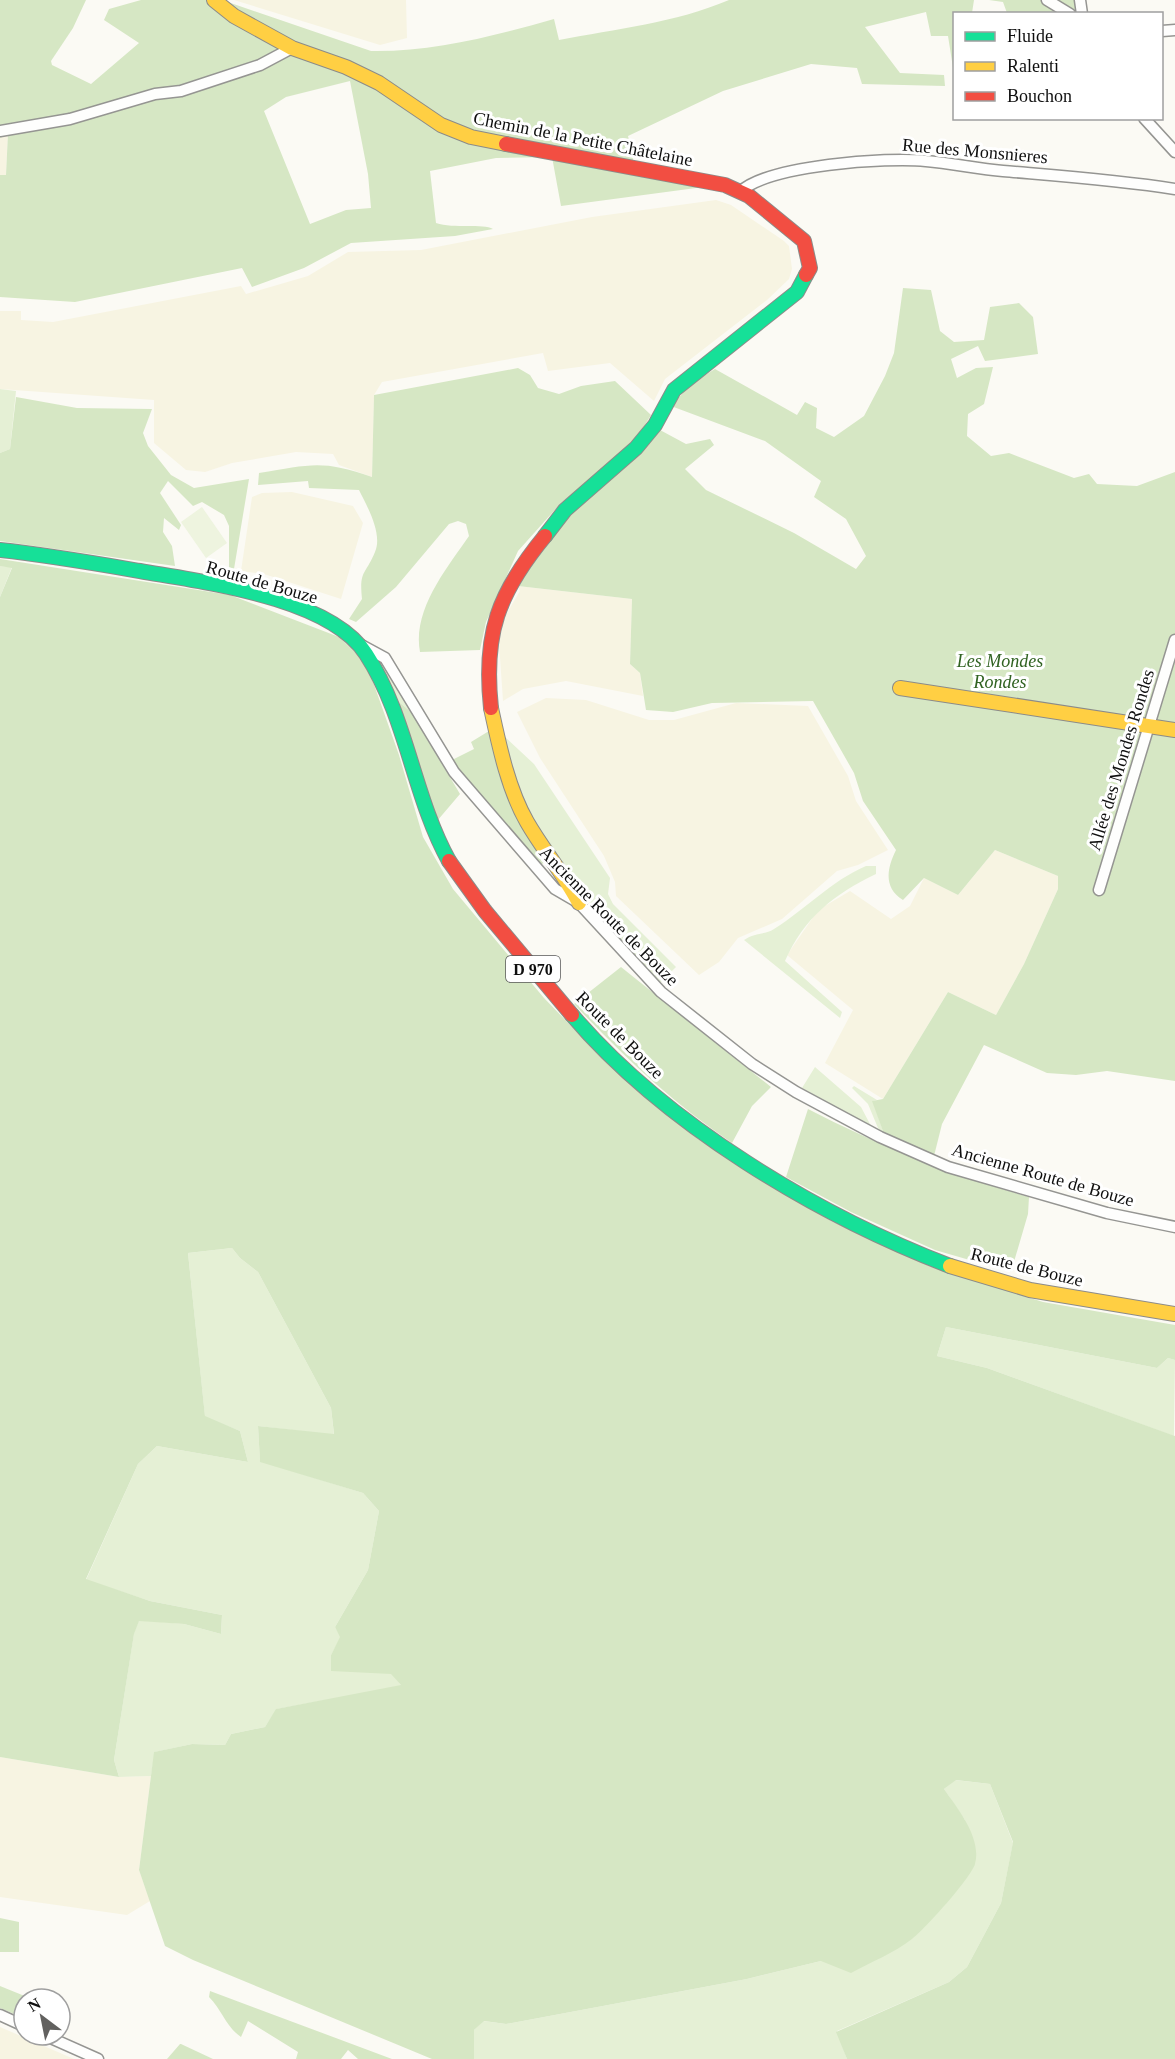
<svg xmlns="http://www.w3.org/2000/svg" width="1175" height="2059" viewBox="0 0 1175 2059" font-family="Georgia,serif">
<rect width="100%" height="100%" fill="#fbfaf4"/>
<path fill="#f7f4e2" d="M 234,0 L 406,0 L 407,38 L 380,45 Z
M 8,132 L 6,175 L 0,175 L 0,138 Z
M 716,200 L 731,205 L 784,241 L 789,246 L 792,269 L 789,279 L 767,300 L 665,379 L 654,401 L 610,363 L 548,371 L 543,353 L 382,382 L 374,395 L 372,477 L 339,465 L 333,454 L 296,452 L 232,463 L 205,472 L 186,470 L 154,443 L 154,400 L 0,389 L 0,311 L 21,311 L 21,320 L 53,322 L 241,286 L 246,294 L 308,276 L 348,252 L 421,250 L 592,217 Z
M 292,492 L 353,506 L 363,523 L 341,599 L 264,574 L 241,571 L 252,497 L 262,493 Z
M 518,586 L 632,599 L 630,664 L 640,673 L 643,696 L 566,681 L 523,689 L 503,701 L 499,643 L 505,616 L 520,591 Z
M 546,698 L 586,700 L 649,720 L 674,720 L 736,703 L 808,706 L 848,776 L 856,801 L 888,850 L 858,865 L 837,871 L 782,919 L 738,938 L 719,962 L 699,975 L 616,896 L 615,882 L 604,856 L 540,758 L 517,712 Z
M 995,850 L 1058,876 L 1058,889 L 1024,964 L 996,1015 L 948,992 L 883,1099 L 825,1063 L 853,1010 L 787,955 L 818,910 L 850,891 L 891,919 L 910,906 L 924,878 L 958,895 Z
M 0,1757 L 119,1777 L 151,1776 L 139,1870 L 150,1901 L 127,1915 L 0,1897 Z
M 0,2027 L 74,2059 L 0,2059 Z"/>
<path fill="#e5f0d5" d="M 0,389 L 16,391 L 10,449 L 0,453 Z
M 0,566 L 12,567 L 0,597 Z
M 381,659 L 411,712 L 399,702 L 379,660 Z
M 504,736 L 534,764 L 610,878 L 608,894 L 613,904 L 676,967 L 659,984 L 591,905 L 537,827 L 522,799 Z
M 866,866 L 876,866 L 876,874 C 834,894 804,918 785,961 L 842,1012 L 840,1018 L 744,940 C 755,932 765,935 774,929 C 806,909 831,881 866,866 Z
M 815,1067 L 861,1107 L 871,1126 L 802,1088 Z
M 854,1086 L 877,1100 L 873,1101 L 884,1134 L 878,1128 L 868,1104 L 852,1088 Z
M 232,1248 L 240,1258 L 258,1272 L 331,1408 L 334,1435 L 258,1426 L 260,1461 L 363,1493 L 379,1511 L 368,1570 L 335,1627 L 341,1637 L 331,1655 L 392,1674 L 402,1686 L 277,1709 L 265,1727 L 231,1734 L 225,1745 L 192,1744 L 155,1752 L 151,1776 L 119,1777 L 114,1760 L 134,1633 L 139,1620 L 184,1624 L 221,1634 L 222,1615 L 150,1601 L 86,1580 L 138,1464 L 157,1446 L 248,1462 L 240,1431 L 205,1417 L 188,1253 Z
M 946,1327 L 1157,1368 L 1168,1358 L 1175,1360 L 1174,1436 L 987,1368 L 937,1356 Z
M 955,1780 L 990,1784 L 1013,1843 L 1001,1903 L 967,1967 L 949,1982 L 837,2031 L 847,2059 L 474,2059 L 474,2030 L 483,2021 L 506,2024 L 747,1979 L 821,1961 L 965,1820 L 944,1789 Z"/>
<path fill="#d6e7c4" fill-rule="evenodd" d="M 0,0 L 86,0 L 73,28 L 51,61 L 52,65 L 91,84 L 139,43 L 104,20 L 109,9 L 141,0 L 222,0 L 371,51 C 433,52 494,36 554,19 L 559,40 C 616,29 675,23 729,0 L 974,0 L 972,13 L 954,14 L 954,74 L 948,36 L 931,36 L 926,12 L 865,27 L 900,73 L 944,75 L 945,86 L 862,84 L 857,68 L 811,64 L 723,91 L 628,136 L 634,164 L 711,186 L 561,206 L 552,157 L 496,158 L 430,171 L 436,223 C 454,229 483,223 493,229 L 455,236 L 351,243 L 304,268 L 252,287 L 242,268 L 75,302 L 0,297 L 0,175 L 6,175 L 8,133 L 0,138 ZM 350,81 L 368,174 L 371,208 L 346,210 L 310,224 L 264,111 L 286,97 Z
M 989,0 L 1084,0 L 1084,13 L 1007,13 L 1003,2 Z
M 903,288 L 931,290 L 940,331 L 954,342 L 984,340 L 990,307 L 1019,303 L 1033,317 L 1038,354 L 985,361 L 978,346 L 951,359 L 957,378 L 976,368 L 993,367 L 984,404 L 968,414 L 967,436 L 991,456 L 1009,453 L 1074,478 L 1089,474 L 1097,484 L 1137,486 L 1175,472 L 1175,1081 L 1107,1071 L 1076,1075 L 1047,1073 L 984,1045 L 942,1124 L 934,1156 L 884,1134 L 872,1101 L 883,1099 L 948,992 L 996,1015 L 1024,964 L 1058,889 L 1058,876 L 995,850 L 958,895 L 924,878 L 903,900 C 883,888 887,868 896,850 L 863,801 L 854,773 L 813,701 L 712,703 L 673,712 L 646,710 L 640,673 L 630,664 L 632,599 L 518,586 L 538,549 L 564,515 L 634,459 L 660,430 L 686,444 L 710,439 L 714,445 L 685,469 L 706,490 L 794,533 L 856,569 L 866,556 L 846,519 L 814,497 L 821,481 L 765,441 L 671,406 L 692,383 L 715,369 L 797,415 L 805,402 L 817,408 L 816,428 L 834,437 L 864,416 L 885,376 L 894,353 Z
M 518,368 L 530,375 L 538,388 L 559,394 L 581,386 L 615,381 L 651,415 L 633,444 L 561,503 L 518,551 L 486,622 L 480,650 L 420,652 C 412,610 447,568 469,536 L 466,524 L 458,521 L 449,524 L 396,587 L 356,622 L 349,619 L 362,599 C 359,570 365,576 375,552 C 383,534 367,506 359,490 L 309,488 L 308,481 L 258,485 L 259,473 C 310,465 321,459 372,477 L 374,395 Z
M 16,397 L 77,408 L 152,409 L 143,433 L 148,446 L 171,475 L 194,488 L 249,479 L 233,575 L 229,575 L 229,526 L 224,515 L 202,502 L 193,506 L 168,481 L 160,493 L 181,525 L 179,530 L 164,518 L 163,532 L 172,546 L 175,566 L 0,541 L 0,453 L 10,449 Z
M 0,559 L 230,595 L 339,637 L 360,657 L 372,679 L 399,755 L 423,837 L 453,889 L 544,998 L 601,1057 L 698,1139 L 831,1221 L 929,1266 L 1043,1302 L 1175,1325 L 1175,1360 L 1168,1358 L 1157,1368 L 946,1327 L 937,1356 L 987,1368 L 1175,1436 L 1175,2059 L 847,2059 L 836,2032 L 949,1982 L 967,1967 L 1001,1903 L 1013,1842 L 990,1784 L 956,1780 L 944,1789 C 958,1809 982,1838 975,1864 C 971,1878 924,1930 912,1939 C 894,1953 871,1962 851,1973 L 821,1961 L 747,1979 L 506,2024 L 484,2021 L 474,2030 L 474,2059 L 432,2059 L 193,1960 L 165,1946 L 139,1870 L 154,1752 L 192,1744 L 225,1745 L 231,1734 L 265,1727 L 276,1709 L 401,1685 L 391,1674 L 331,1671 L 331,1655 L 340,1637 L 335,1627 L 368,1570 L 379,1511 L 363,1493 L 260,1462 L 258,1426 L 334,1434 L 331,1408 L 258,1272 L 240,1258 L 232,1248 L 188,1253 L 205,1416 L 240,1431 L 248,1462 L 157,1446 L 138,1464 L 86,1579 L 150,1601 L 222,1615 L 221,1634 L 184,1624 L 139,1621 L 134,1634 L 114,1760 L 119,1777 L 0,1757 L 0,597 L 12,568 L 0,566 Z
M 399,702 L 411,712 L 460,794 L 437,821 Z
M 489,731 L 547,861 L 540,865 L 450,761 L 474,749 L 471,742 Z
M 621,967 L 771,1087 L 752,1106 L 732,1143 C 673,1103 622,1055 574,1004 Z
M 808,1109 C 880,1146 951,1175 1029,1197 L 1028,1214 L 1011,1272 L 935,1250 L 851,1212 L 786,1177 Z
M 0,1918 L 19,1922 L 19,1952 L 0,1952 Z
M 0,1986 L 32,1999 L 24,1999 L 24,2018 L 0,2008 Z
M 210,1991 L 392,2059 L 358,2059 L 348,2050 L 341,2059 L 296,2059 L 298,2052 L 248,2021 L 241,2037 C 226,2027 222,2010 209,1997 Z
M 180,2044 L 181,2044 L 213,2059 L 167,2059 Z"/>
<path fill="#eef4df" d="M 202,507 L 227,543 L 206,558 L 181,522 Z"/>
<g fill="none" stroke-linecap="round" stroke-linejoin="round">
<defs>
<path id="street" d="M 1047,0 L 1070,14
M 1080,0 L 1082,14
M 1162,31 L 1175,30
M 1144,118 L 1175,152
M 0,131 L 70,119 L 155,94 L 181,91 L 260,65 L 292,48
M 740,192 C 768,165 887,157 926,161 C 952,163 977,169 1003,171 C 1061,176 1118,180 1175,189
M 361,645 L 385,658 L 454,772 L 555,889 L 579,903 L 661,992 L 752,1064 L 796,1092 L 880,1137 L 948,1167 L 1107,1213 L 1175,1227
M 1099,890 L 1175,640
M 0,2015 L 24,2026
M 44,2035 L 98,2059"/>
<path id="fast" d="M 545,536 L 565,510 L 636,448 L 655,425 L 674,390 L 797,292 L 806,275
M 0,550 C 47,555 93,563 140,571 C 203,582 329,597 366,654 C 407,717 413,796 449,861
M 572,1015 C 665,1124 817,1215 950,1266"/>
<path id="slow" d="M 214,0 L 234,16 L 292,48 L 346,67 L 379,83 L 441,125 L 471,137 L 506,144
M 900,688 L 1175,730
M 491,708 C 499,745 508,789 527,822 C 543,850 564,874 579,903
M 950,1266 L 1030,1290 L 1175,1314"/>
<path id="jam" d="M 506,144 L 725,185 L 749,196 L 804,241 L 810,268 L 806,275
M 491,708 C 483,634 498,593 545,536
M 449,861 L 485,911 L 572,1015"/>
</defs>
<use href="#street" stroke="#959592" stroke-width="13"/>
<use href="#fast" stroke="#8c8b89" stroke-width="16"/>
<use href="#slow" stroke="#8c8b89" stroke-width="16"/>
<use href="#jam" stroke="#8c8b89" stroke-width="16"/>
<use href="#street" stroke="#fefefd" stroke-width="10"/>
<use href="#fast" stroke="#16e098" stroke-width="14"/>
<use href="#slow" stroke="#ffcf43" stroke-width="14"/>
<use href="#jam" stroke="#f24e42" stroke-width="14"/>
</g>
<g text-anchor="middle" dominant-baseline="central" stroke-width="6" stroke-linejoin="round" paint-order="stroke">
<rect fill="#fff" stroke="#575757" stroke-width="1.5" x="506" y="956" width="54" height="26" rx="4.5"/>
<g font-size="16" font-weight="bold" fill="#0f0f0f">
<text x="533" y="969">D 970</text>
</g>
<g font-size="18" fill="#0f0f0f" stroke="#fff">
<text transform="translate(583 139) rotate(11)">Chemin de la Petite Châtelaine</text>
<text transform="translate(975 151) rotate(5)">Rue des Monsnieres</text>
<text transform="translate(262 582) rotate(16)">Route de Bouze</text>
<text transform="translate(1121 760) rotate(-73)">Allée des Mondes Rondes</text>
<text transform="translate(609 916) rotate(45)">Ancienne Route de Bouze</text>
<text transform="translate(620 1035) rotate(45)">Route de Bouze</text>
<text transform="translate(1043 1175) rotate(16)">Ancienne Route de Bouze</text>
<text transform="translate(1027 1267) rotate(14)">Route de Bouze</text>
</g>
<g font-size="18" font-style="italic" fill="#316322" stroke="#fff">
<text x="1000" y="661">Les Mondes<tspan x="1000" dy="21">Rondes</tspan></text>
</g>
</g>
<rect x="953" y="12" width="210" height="108" fill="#ffffff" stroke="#9f9f9f" stroke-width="1.5"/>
<rect x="965" y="32" width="30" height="9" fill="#16e098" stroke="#9f9f9f" stroke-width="1.5"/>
<text x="1007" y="42" font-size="18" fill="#0f0f0f">Fluide</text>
<rect x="965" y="62" width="30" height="9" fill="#ffcf43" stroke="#9f9f9f" stroke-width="1.5"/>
<text x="1007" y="72" font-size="18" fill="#0f0f0f">Ralenti</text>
<rect x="965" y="92" width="30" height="9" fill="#f24e42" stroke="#9f9f9f" stroke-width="1.5"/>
<text x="1007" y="102" font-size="18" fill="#0f0f0f">Bouchon</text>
<g transform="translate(42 2017) rotate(328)"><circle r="28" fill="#ffffff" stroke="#9f9f9f" stroke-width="1.5"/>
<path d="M0-4.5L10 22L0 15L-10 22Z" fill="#62615f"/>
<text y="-9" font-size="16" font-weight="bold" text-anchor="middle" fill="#0f0f0f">N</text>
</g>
</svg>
